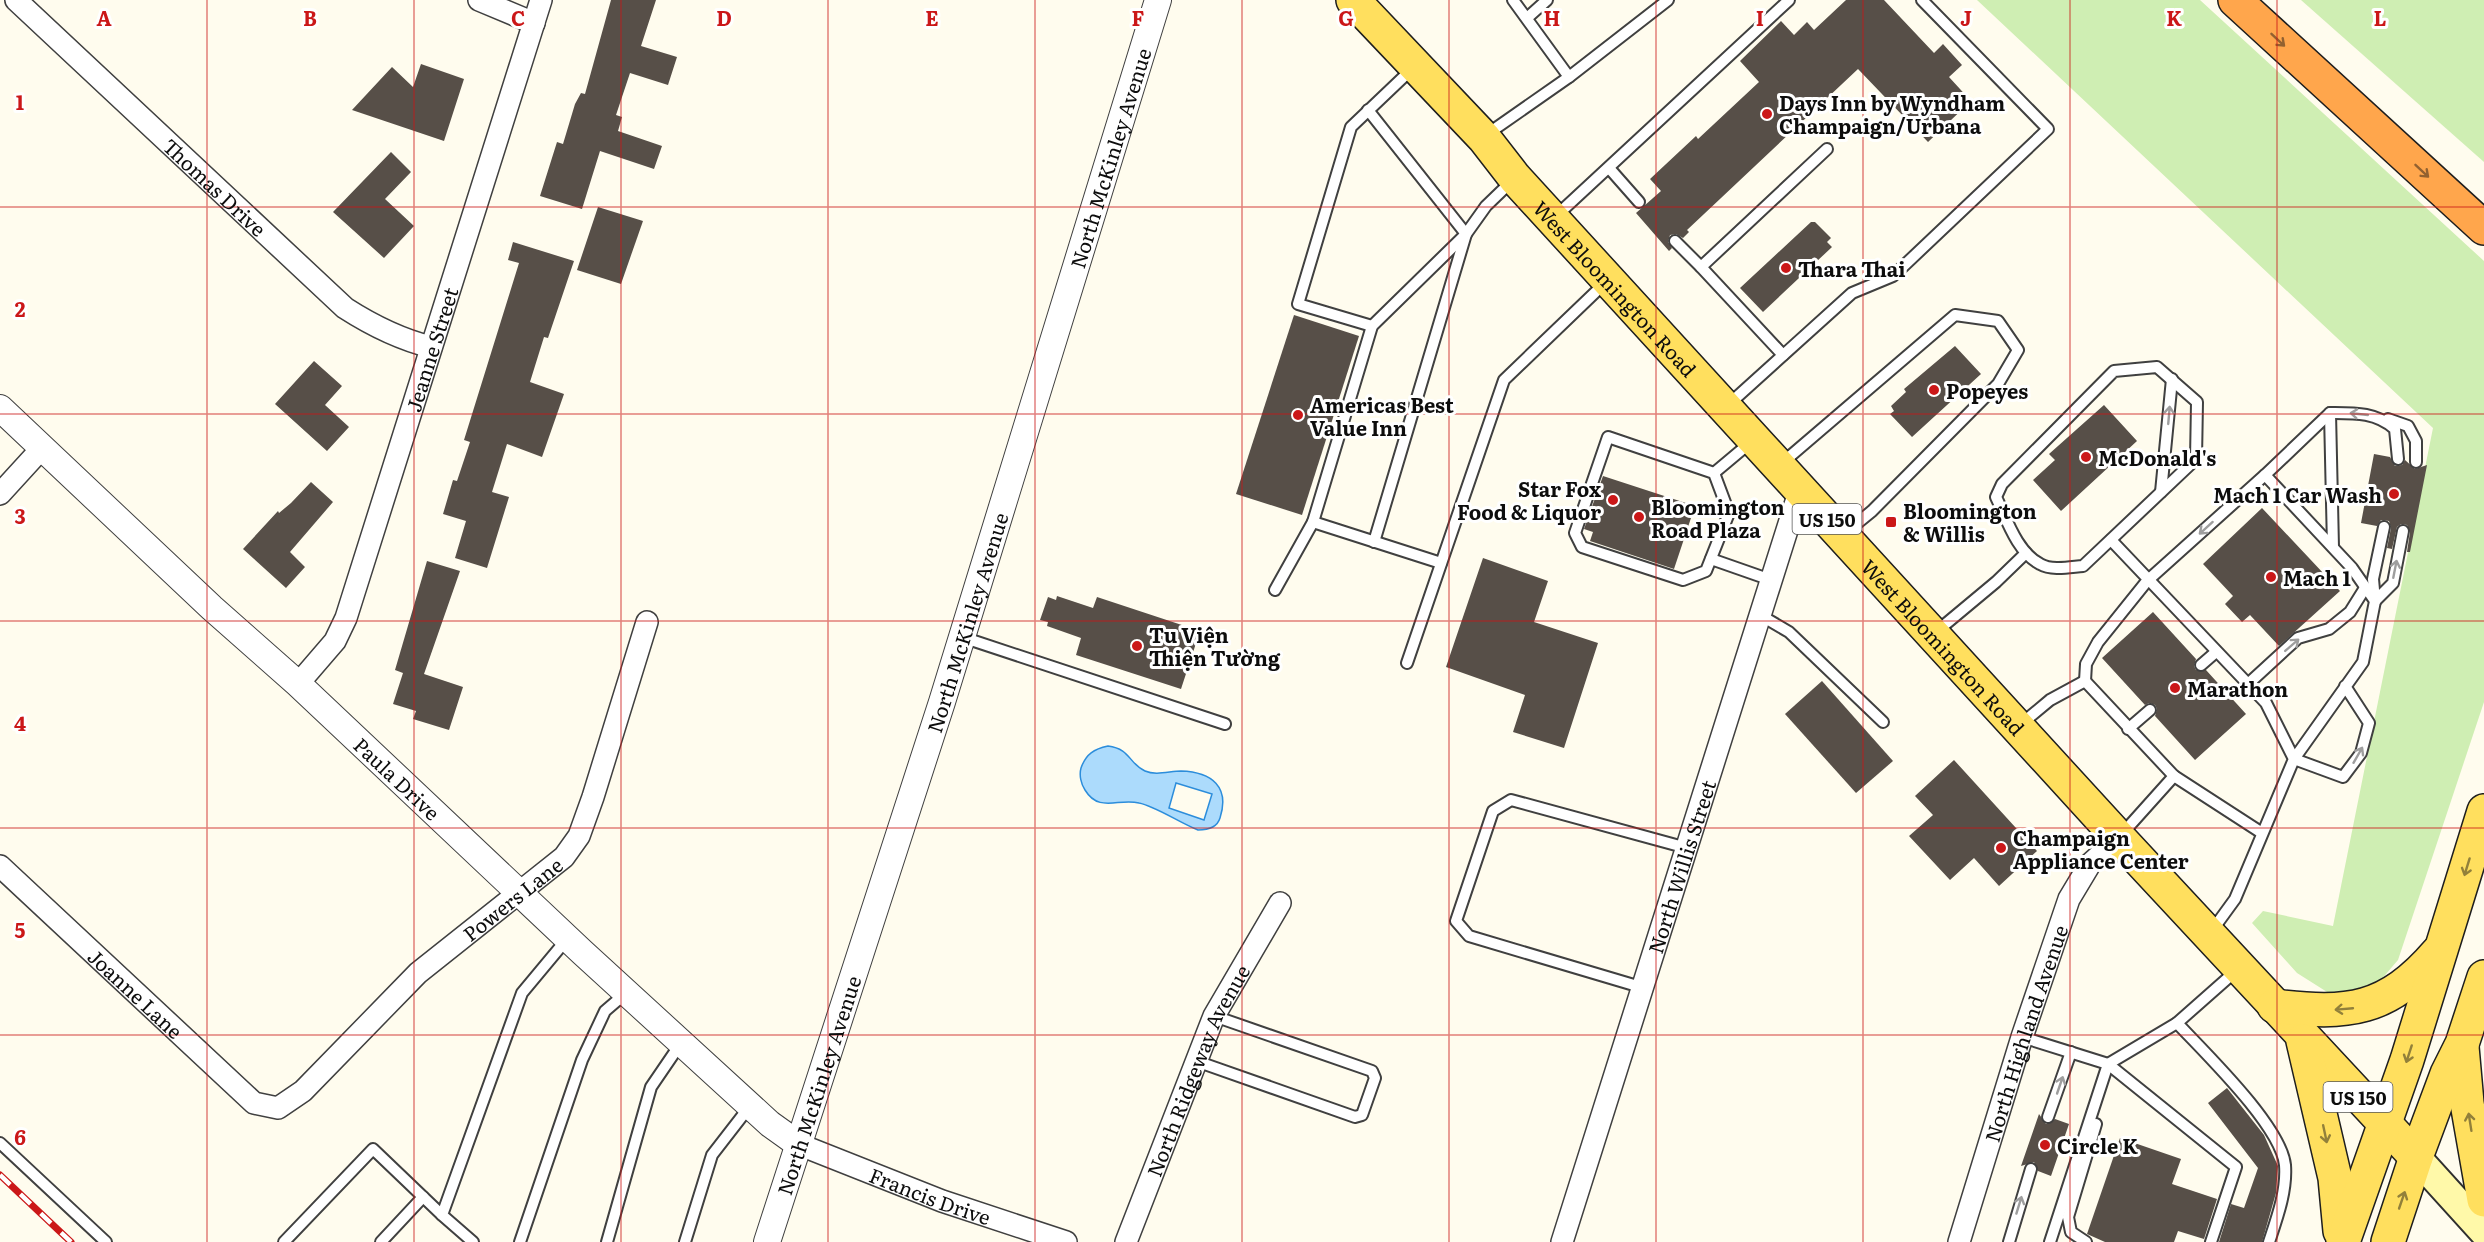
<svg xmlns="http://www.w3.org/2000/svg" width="2484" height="1242" viewBox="0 0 2484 1242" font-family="Literata,serif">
<rect width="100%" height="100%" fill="#fffcee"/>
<g fill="#cfeeb3">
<path d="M1977,0H2200L2484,261V702L2398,960L2374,988L2335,997L2297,973L2252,923L2263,911L2333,926L2433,428Z"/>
<path d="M2301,0H2484V162Z"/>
</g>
<path fill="#acdbfc" stroke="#2c8ddb" stroke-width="1.5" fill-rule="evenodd" d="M1108,746C1131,749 1128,763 1145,771C1156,776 1170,771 1181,771C1212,772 1230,787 1220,818C1217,828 1207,830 1198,830C1180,823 1155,806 1139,803C1118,798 1099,813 1085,790C1081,784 1079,775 1081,768C1086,754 1094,749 1108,746ZM1176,783L1212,794L1204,820L1169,808Z"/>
<g fill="#574f48">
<path d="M611,0H656L641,46L677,57L668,85L630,73L616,115L622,117L618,131L662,146L654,169L600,151L582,209L540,196L557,142L563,144L575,104L581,93L585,94Z"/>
<path d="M1846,0H1884L1934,53L1943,44L1962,65L1949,77L1971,101L1928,142L1858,69L1687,230L1689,232L1683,238L1676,234L1670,235L1668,242L1672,248L1669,251L1636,213L1661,191L1650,179L1696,136L1698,139L1759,82L1740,61L1781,21L1794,35L1807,22L1814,30Z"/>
<path d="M421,64L464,79L444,141L352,110L392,67L413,87Z"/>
<path d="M391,152L411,172L385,199L414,226L384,258L333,212Z"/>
<path d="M598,207L643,221L621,284L577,270Z"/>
<path d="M1811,222H1815L1831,238L1827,242L1832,247L1763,312L1740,288Z"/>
<path d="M513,242L574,261L548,338L544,337L530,382L564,394L542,457L507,444L492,492L509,497L487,568L455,558L466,521L443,514L453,480L457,481L470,442L464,440L519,263L508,260Z"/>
<path d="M1294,315L1359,336L1302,515L1236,494Z"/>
<path d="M1955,346L1981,374L1912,437L1890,414L1894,411L1891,406L1906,392L1904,389Z"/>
<path d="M314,361L342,386L325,405L349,427L327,451L275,404Z"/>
<path d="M2104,405L2137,441L2061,511L2033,480L2055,460L2049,454Z"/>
<path d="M2374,454L2390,457L2395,466L2402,465L2405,460L2415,469L2427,465L2410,552H2407L2410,532L2407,525L2401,524L2397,527L2392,549L2387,548L2391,528L2389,521L2381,520L2377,526L2361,523Z"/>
<path d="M1603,476L1695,506L1674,569L1590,541L1593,532L1584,529Z"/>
<path d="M311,482L333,502L290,552L305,567L286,588L243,549L278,511L279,513L291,503Z"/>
<path d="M2262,508L2340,591L2279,646L2250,615L2242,622L2225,604L2233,596L2203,564Z"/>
<path d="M1483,558L1548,581L1534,622L1598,643L1564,748L1513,732L1525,695L1446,667Z"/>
<path d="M427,561L460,571L424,674L463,687L449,730L413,719L416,711L393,704L403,673L395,670Z"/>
<path d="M1057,596L1093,608L1097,597L1200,631L1181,689L1076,655L1081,638L1047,626L1048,622L1040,620L1048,597L1056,600Z"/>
<path d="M2153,612L2196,659L2194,666L2196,670H2206L2246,714L2195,760L2155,716L2157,709L2155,705L2149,703L2145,705L2102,658Z"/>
<path d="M1822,681L1893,761L1856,793L1785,714Z"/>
<path d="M1954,760L2037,851L1999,886L1974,858L1950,880L1909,836L1933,815L1915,796Z"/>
<path d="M2227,1088L2264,1135L2278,1166L2276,1193L2262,1242H2219L2231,1204L2244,1208L2258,1168L2208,1103Z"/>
<path d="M2039,1114L2046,1124L2055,1119L2069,1124L2051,1176L2038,1171L2034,1162L2021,1166Z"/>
<path d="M2120,1138L2181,1159L2172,1184L2217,1199L2204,1239L2178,1231L2174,1242H2105L2087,1234Z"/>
</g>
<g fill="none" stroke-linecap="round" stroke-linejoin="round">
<defs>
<g id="service">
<path d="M1527,18L1547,0"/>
<path d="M1569,77L1668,0"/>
<path d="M1368,110L1466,234L1374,542"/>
<path d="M1486,135L1569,77L1513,0"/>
<path d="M1609,168L1639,202"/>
<path d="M1556,216L1789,0"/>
<path d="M1675,241L1701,267"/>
<path d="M1372,326L1298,304L1351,127L1413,68"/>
<path d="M1783,355L1701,267L1827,149"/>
<path d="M2157,367L2197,402L2196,459L2083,566C2070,567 2052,571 2040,564C2017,552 2007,520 1996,497L2002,484L2114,371Z"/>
<path d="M1728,405L1852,293L1893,276L2048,129L1922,0"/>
<path d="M2330,413L2333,547"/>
<path d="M2388,419L2408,426L2416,441V462"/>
<path d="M1781,464L1955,315L1998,321L2018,350L1998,384L1872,511L1845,533"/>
<path d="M1714,473L1729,513L1706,571L1683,580L1582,547L1575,533L1608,437L1714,473L1751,442"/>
<path d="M2161,492L2172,379"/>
<path d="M2111,540L2266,703L2294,759L2235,899L2211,932"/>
<path d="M1711,559L1771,580"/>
<path d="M1441,563L1313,522L1372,326L1466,234L1486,206L1513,180"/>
<path d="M1275,590L1313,522"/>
<path d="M2375,601L2393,583L2403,531"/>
<path d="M2375,601L2373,579L2384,527"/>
<path d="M1760,615L1789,632L1883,722"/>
<path d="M1936,632L1996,582L2026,553"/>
<path d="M962,637L1225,724"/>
<path d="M1407,663L1504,380L1606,282"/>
<path d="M2201,665L2216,652"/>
<path d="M2085,681L2086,664L2098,642L2147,581L2265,475"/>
<path d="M2248,684L2298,638L2329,629L2350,612L2365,588"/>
<path d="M2345,686L2369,723L2361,753L2343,777L2294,759L2363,662L2375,601L2352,568L2265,475L2330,413C2354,413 2376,412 2395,429L2398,459"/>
<path d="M2020,725L2050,700L2085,681L2174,776L2122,834"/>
<path d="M2128,729L2150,710"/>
<path d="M2174,776L2262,833"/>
<path d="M2237,970L2177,1023C2205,1053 2281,1126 2285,1165C2287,1191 2277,1218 2269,1242"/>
<path d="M1644,988L1469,936L1456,921L1493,811L1511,800L1687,848"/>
<path d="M2177,1023L2108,1064L2236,1167L2211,1242"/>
<path d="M2022,1037L2108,1064L2050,1242"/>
<path d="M1196,1061L1355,1117L1362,1115L1375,1078L1372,1071L1214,1016"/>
<path d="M2048,1117L2071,1052"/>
<path d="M0,1143L106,1242"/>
<path d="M284,1242L373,1149L442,1215"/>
<path d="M381,1242L423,1197"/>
<path d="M473,1242L442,1215L522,993L567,939"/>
<path d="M520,1242L582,1060L605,1011L626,993"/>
<path d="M607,1242L651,1087L681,1043"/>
<path d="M685,1242L712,1155L750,1106"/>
<path d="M2009,1242L2031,1169"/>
<path d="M2086,1242L2071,1232L2068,1217L2096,1124"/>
</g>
<g id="minor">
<path id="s1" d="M16,0L345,308C373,326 399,339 431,347"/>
<path d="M479,0L534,23"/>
<path d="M0,494L42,448"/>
<path id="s2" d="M298,684L335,641L346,618L541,0"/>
<path id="s3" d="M0,866L254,1103L278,1108L303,1091L418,973L564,857L579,836L593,797L647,622"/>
<path id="s4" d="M798,1144L942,1201L1066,1242"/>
<path id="s5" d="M1126,1242L1214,1016L1280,903"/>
<path id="s6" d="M1562,1242L1800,489"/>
<path id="s7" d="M1959,1242L2022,1037L2069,899L2090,864L2119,838"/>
</g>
<g id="tertiary">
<path id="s8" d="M0,408L212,608L298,684L582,952L770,1124L798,1144"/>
<path id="s9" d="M767,1242L942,702L1158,0"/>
</g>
<path id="secondary" d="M2416,1157L2484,1232"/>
<g id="primary">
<path id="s10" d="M1353,0L1484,138L1515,178L2119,838L2416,1157"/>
<path d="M2274,1006C2349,1015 2387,1011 2438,952"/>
<path d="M2303,1041L2335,1178L2340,1231"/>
<path d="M2462,1047L2467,1103L2484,1200"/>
<path d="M2343,1242L2407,1060L2484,811"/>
<path d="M2388,1242L2416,1157L2447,1074L2462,1044L2484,977"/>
</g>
<path id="motorway" d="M2235,0L2484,228"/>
</defs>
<use href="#service" stroke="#404040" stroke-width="14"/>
<use href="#minor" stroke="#404040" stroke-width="24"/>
<use href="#tertiary" stroke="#404040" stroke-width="28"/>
<use href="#secondary" stroke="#2f2f2f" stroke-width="32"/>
<use href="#primary" stroke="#1e1e1e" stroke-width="36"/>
<use href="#motorway" stroke="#1e1e1e" stroke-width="36"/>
<use href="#service" stroke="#fff" stroke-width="10"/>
<use href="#minor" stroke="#fff" stroke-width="21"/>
<use href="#tertiary" stroke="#fff" stroke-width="26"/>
<use href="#secondary" stroke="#fff9a9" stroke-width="28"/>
<use href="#primary" stroke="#ffdf5e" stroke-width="33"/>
<use href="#motorway" stroke="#ffa64c" stroke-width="33"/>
<defs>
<path id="rail" d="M0,1175L71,1242"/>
</defs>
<use href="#rail" stroke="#cb1718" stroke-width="7"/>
<use href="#rail" stroke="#fff" stroke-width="4.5" stroke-dasharray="14" stroke-linecap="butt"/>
</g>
<defs><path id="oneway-shaft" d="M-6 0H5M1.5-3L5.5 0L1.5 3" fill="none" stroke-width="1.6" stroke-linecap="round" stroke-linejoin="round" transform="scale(1.5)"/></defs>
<g stroke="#926130">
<use href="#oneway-shaft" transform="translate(2278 40) rotate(43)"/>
<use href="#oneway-shaft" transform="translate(2422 171) rotate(43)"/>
</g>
<g stroke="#9e9e9e">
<use href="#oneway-shaft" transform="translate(2359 414) rotate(-174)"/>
<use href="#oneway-shaft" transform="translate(2169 415) rotate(-85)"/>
<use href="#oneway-shaft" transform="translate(2206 528) rotate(138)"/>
<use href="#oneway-shaft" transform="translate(2395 569) rotate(-79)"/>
<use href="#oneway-shaft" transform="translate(2292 645) rotate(-41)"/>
<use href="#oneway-shaft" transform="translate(2358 755) rotate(-60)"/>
<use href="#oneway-shaft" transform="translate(2060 1085) rotate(-71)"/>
<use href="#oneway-shaft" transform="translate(2019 1205) rotate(-73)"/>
</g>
<g stroke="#92803a">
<use href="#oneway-shaft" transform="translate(2467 867) rotate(107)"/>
<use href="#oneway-shaft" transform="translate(2344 1009) rotate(175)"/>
<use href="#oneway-shaft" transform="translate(2409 1054) rotate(108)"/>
<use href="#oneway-shaft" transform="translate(2470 1122) rotate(-99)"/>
<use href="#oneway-shaft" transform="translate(2325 1134) rotate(78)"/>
<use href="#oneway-shaft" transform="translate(2402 1200) rotate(-71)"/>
</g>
<path fill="none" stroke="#cb1718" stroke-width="1.5" stroke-opacity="0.55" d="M207,0V1242M414,0V1242M621,0V1242M828,0V1242M1035,0V1242M1242,0V1242M1449,0V1242M1656,0V1242M1863,0V1242M2070,0V1242M2277,0V1242M0,207H2484M0,414H2484M0,621H2484M0,828H2484M0,1035H2484"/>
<g fill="#cb1718" stroke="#fff" stroke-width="2">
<circle cx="1767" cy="114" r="6"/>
<circle cx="1786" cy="268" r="6"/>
<circle cx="1934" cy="390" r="6"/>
<circle cx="1298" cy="415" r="6"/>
<circle cx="2086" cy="457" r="6"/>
<circle cx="2394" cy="494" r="6"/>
<circle cx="1613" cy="500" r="6"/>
<circle cx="1639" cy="517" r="6"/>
<rect x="1885" y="516" width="12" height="12" rx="3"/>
<circle cx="2271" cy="577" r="6"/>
<circle cx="1137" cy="646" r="6"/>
<circle cx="2175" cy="688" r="6"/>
<circle cx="2001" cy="848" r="6"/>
<circle cx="2045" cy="1145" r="6"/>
</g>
<g text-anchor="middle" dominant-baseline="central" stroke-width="6" stroke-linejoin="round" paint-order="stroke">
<g fill="#fff" stroke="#565656" stroke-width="1.5">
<rect x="1792.5" y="504" width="69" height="30" rx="4.5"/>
<rect x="2323.5" y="1082" width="69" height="30" rx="4.5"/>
</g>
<g font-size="18" font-weight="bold" fill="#0d0d0d">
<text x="1827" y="519">US 150</text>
<text x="2358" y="1097">US 150</text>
</g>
<g font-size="20" font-weight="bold" fill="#0d0d0d" stroke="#fff" text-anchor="start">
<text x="1779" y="102">Days Inn by Wyndham<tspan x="1779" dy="23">Champaign/Urbana</tspan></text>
<text x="1798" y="268">Thara Thai</text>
<text x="1946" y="390">Popeyes</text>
<text x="1310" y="404">Americas Best<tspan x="1310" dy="23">Value Inn</tspan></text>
<text x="2098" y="457">McDonald's</text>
<text x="1601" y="488" text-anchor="end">Star Fox<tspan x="1601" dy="23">Food &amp; Liquor</tspan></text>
<text x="2382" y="494" text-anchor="end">Mach 1 Car Wash</text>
<text x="1651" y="506">Bloomington<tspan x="1651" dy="23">Road Plaza</tspan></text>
<text x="1903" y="510">Bloomington<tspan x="1903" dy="23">&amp; Willis</tspan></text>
<text x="2283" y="577">Mach 1</text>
<text x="1149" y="634">Tu Viện<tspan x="1149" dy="23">Thiện Tường</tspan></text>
<text x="2187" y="688">Marathon</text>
<text x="2013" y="837">Champaign<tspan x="2013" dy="23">Appliance Center</tspan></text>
<text x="2057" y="1145">Circle K</text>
</g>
<g font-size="20" fill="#0d0d0d" stroke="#fff">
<text stroke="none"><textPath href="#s9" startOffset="1137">North McKinley Avenue</textPath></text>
<text stroke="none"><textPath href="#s1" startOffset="273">Thomas Drive</textPath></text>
<text stroke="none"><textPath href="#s10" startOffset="390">West Bloomington Road</textPath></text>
<text stroke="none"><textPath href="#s2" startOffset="364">Jeanne Street</textPath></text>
<text stroke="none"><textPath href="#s9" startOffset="651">North McKinley Avenue</textPath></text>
<text stroke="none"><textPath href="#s10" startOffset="876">West Bloomington Road</textPath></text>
<text stroke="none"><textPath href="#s8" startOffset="543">Paula Drive</textPath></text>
<text stroke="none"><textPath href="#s6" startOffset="394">North Willis Street</textPath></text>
<text stroke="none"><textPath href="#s3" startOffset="687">Powers Lane</textPath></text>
<text stroke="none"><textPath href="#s3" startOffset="186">Joanne Lane</textPath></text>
<text stroke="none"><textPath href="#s7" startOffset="219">North Highland Avenue</textPath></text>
<text stroke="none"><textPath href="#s5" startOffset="186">North Ridgeway Avenue</textPath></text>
<text stroke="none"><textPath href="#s9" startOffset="165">North McKinley Avenue</textPath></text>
<text stroke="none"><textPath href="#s4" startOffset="142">Francis Drive</textPath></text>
</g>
</g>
<g font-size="20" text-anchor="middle" font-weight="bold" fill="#cb1718" stroke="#fff" stroke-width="6" stroke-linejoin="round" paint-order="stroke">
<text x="104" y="26">A</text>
<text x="310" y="26">B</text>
<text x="518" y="26">C</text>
<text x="724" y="26">D</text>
<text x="932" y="26">E</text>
<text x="1138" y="26">F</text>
<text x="1346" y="26">G</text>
<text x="1552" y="26">H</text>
<text x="1760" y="26">I</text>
<text x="1966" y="26">J</text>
<text x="2174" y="26">K</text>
<text x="2380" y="26">L</text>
<text x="20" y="110">1</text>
<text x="20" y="317">2</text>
<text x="20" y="524">3</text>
<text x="20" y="731">4</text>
<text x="20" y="938">5</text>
<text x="20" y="1145">6</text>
</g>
</svg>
